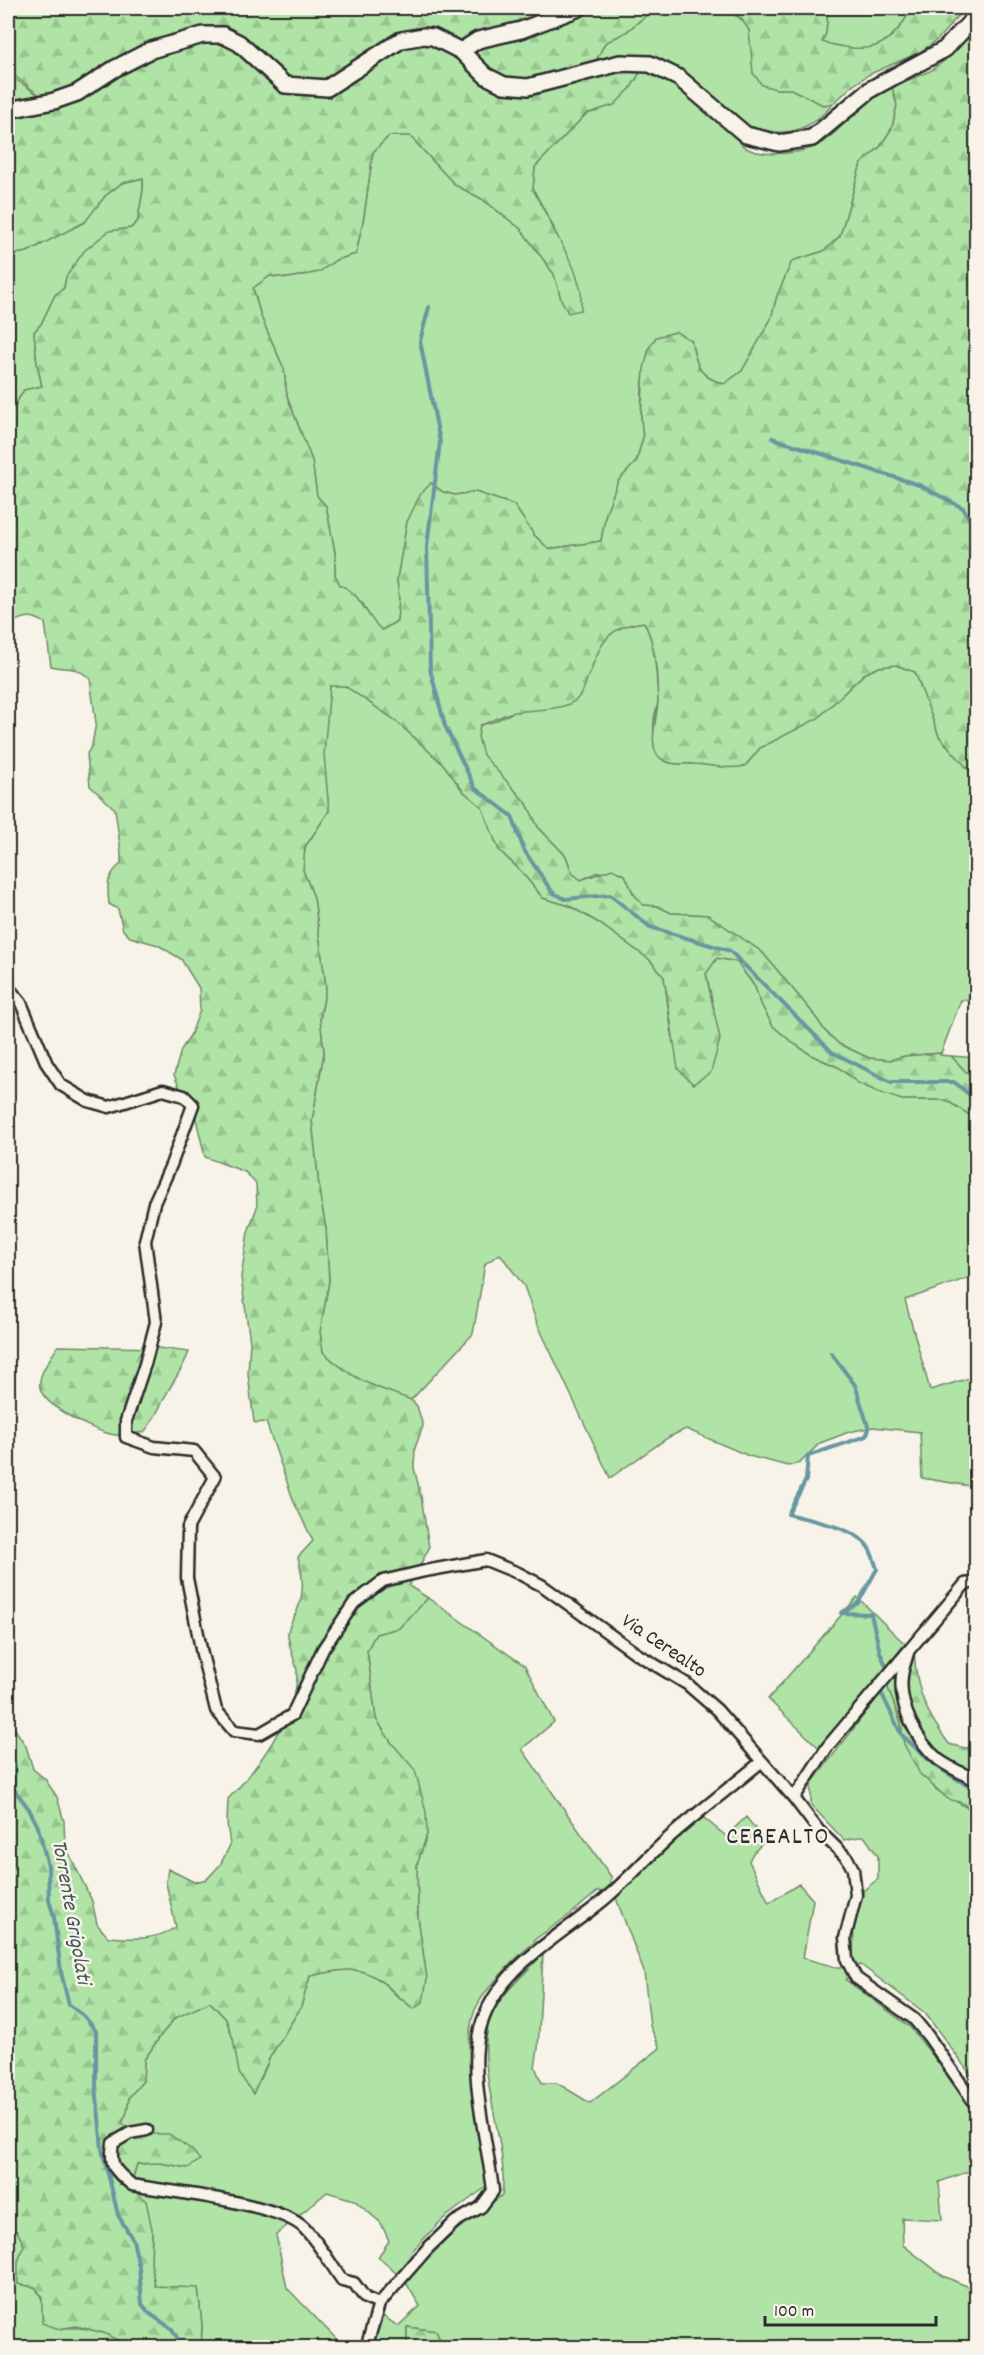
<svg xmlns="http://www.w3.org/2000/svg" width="984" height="2355" viewBox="0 0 984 2355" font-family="Dekko,sans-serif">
<defs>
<pattern id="forest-firs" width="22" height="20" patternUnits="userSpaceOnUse" patternTransform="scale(1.5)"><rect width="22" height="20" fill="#b0e4a6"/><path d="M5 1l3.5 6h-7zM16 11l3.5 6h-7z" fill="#98c48f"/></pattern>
</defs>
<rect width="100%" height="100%" fill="#f7f3e8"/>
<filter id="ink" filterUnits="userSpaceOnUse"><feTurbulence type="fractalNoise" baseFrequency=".0167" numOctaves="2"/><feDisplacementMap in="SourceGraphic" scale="12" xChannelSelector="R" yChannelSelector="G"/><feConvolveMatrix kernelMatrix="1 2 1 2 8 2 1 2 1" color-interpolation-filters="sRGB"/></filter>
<g filter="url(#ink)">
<g fill="#b0e4a6" stroke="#6e8868" stroke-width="1.5" fill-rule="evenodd">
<path d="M655,8C681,8 739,0 749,31C753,43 752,60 753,73L776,89H791L823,105L834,103C797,146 767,134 721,115C725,122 739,144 746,148C764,158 807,154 823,142C849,123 862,101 892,87L897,105L892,128L880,147L861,164L840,236L824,251L792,261L777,296L771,319L742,371L724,384C697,375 697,366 691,340L649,348L642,386L641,418L643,438L636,462L618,482L606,513L601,541L549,549L534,535L514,505L475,492L455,495L443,492L431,483L407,522L397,579L399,599L397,621L382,630L372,622L363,604L340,585L335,575V552L326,506L317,496L312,461L287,396L284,369L261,317L253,288L270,276L288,278L318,272L336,260L356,254L364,216L373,152L389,136H410L455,185L482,199L521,229L554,274L561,299L554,228L533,189L535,167L586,114L598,111L630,89L641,71L588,77L605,43L626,32Z"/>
<path d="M828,8H912C901,29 882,52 855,50C844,49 833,45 822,42L826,33Z"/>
<path d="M8,71L12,77L55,106L8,115Z"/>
<path d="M143,178C145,192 139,206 138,221L131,228L109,232L101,238L66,277L64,288L55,295L41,324L34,332L37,364L42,386L24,390L14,407L8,410V255L27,252L85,221L105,196L122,183Z"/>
<path d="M644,622C656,645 656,674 658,699C658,707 654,714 654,721C653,732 653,755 663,760C673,766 684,763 694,764C716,765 722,769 745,766L760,748L818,718L864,674L879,667L896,665L915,672L939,736L968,769L976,775V1001L961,1000L941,1053L905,1056L890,1060L869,1058L839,1044L825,1031L812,1012L762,952L708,915L671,913L657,906L643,905L633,893L625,875L598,872L581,880L572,873L566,856L538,827L527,804L482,755L478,737L480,725L493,722L589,676C600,643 607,626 644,622Z"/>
<path d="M330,685L345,686L395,720L444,765L463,791L482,807L499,850L520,870L543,898L570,906L599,923L650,960L664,977L673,1043L714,1009L706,973L717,958L737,962L755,987L762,1006L773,1026L793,1043L813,1056L838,1067L858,1083L903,1100H946L976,1119V1275L905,1300L930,1390L973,1377L976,1378V1487L922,1478L920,1432L873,1427L849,1432L820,1443L800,1463L788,1466L749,1456L686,1429L669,1437L610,1478L537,1323L524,1286L500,1254L485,1264L473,1334L411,1400C373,1386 354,1381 323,1352L320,1332L329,1281L326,1229L320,1196L312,1121L324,1052L320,1019L326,987L314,898L303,870L305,847L329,811L323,754Z"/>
<path d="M951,1056L976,1058V1078L966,1072Z"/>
<path d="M857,1597L905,1644L820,1749L768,1699Z"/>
<path d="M428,1598L525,1666L554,1722L522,1749L612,1878L610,1880L619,1893L700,1815L726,1836L746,1817L765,1841L753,1853L749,1861L769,1903L799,1884L813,1900L803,1958L835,1967H853L854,1919L864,1890L878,1879V1856L864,1836L844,1840L811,1805V1784L887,1685L901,1723L904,1744L935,1789L976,1813V2082L925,2013L861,1965L853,1967L846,1980L910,2027L940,2065L976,2118V2162L970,2171L939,2182L942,2220L902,2218L903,2245L943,2276L976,2290V2347L443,2348L436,2331L407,2327V2347H372L383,2316L398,2326L420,2306L405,2281L378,2257L389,2241L381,2223L354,2200L327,2192L276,2235L287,2288L344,2347H201L202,2325L198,2289L155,2287L151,2263L152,2229L130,2187L137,2164L160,2163L188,2168L134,2134L122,2123L127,2112L129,2097L143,2081L144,2060L161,2035L175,2018L209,2001L226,2019L233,2039L261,2079L270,2057L301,2007L310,1976C356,1966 367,1964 401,2000L427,1979L418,1917L417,1865L427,1834L391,1742L376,1719L367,1650L376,1634L399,1628ZM598,1891L618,1894L616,1898L644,1972L650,2026L660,2048L590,2103L557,2083H542L535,2067L538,2049L543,1954C526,1973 501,1993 491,2017C472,2068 510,2141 502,2195L454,2232L406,2280L412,2251L443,2219L486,2187C483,2139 458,2053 475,2010C482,1994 494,1982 505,1970C514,1960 523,1950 535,1942L534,1940L572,1913Z"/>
<path d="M8,2227L17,2231L24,2245L18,2262V2284L35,2287L59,2329C83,2325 109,2332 130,2347L8,2348Z"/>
</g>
<g fill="url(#forest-firs)" stroke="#6e8868" stroke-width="1.5">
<path d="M8,8H655L626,32L605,43L588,76L641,71L630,89L614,105L586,114L535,167L533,189L574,268L581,291V310L568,313L561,299L554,274L521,229L482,199L455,185L410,136H389L373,152L364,216L356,254L336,260L319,272L288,278L270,276L253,288L261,317L284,369L287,396L312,461L317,496L326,506L335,552V575L340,585C362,593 365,617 382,630L397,621L399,599L397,579L407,522L420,495L431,483L443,492L455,495L475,492L514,505L534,535L549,549L601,541L606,513L618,481L636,462L643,438L641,418L644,369L649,348L656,337L676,332L691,340C697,366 697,376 724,384L742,371L771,319L777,296L792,261L824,251L840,236L861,164L880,147L892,128L897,105L892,87L930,71L944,61L976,26V775L968,769L939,736L915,672L896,665L879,667L864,674L818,718L760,748L745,766C726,770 713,765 694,764C684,763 673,766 663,760C644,749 659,715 658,699C657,674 656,644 644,622C604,627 601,645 587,679C585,686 582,694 577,699C564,712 527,709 510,713C500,716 491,722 480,725L478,737L483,755L527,804L538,827L566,856L572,873L581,880L612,869L625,875L633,893L643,905L657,906L671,913L708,915L762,952L812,1012L825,1031L839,1044L869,1058L890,1060L905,1056L941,1053L940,1055L951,1056L966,1072L976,1078V1119L946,1100H902L878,1092L858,1083L838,1067L813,1056L793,1043L773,1026L762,1006L755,987L737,962L717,958L706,974L720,1039L711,1072L693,1084L678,1069L664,977L650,960L599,923L570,906L543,898L520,870L499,850L482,807L463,791L444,765L395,720L345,686H330L324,754L329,811L305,847L303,870L314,898L326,987L320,1019L324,1052L312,1121L320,1196L326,1229L329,1281L320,1332L323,1352C354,1381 373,1386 411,1400L417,1406L423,1426L415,1448L414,1468L421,1496L429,1548L409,1586L428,1598L399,1628L376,1634L367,1650L376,1719L391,1742L415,1770L426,1812L427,1834L417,1865L418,1917L427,1979L423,2002L414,2009C403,2001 395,1993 385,1984C360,1963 340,1970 310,1976L301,2007L270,2057L253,2094L239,2073L233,2039L226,2019L210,2002L175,2018L161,2035L144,2060L143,2081L129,2097L127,2112L122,2123L135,2134H169L192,2150L200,2160L188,2168L160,2163L137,2164L130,2187L146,2201L152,2229L151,2263L155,2286L198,2288L202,2325L201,2347H130L104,2333L76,2326L59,2329L42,2323V2297L35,2287L18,2284V2262L24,2245L17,2231L8,2227V1718L26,1746L33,1769L45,1779L57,1797L64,1821L65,1845L92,1901L97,1924L108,1937C132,1939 155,1941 176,1927L166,1883L168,1869L194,1882L207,1879L220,1865L230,1845L227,1823L228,1799C255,1772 299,1712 297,1672C296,1660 287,1646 288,1632C289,1625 294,1617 297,1611C305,1592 303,1576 298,1557L313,1541L294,1502L266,1422L256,1423L254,1422L248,1374L250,1342L241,1277L248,1232L257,1207L256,1184L245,1172L205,1157L193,1106L186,1094L180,1089L174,1075L181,1050L191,1034L200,1010L199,988L181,959L158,945L130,937L123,930L118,909L109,904C107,886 106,876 121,864V853L115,809L90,786L87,754L92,745L96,723L90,679C74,664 70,671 51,666L45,623C30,613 23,618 8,624V410L14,407L24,390L42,386L37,364L34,332L41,324L55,295L64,288L66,277L84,251L109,231L131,228L138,221C139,206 145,192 143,178L122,183L105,196L85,222L75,227L27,252L8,255V115L54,106L8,71Z"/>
<path d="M720,8H828L826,33L822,42C868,54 889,52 912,8H965L938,39L920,52L868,75L850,88L834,103L823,105L791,89H776L762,85L753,73L749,30L741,18Z"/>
<path d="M58,1346L158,1348L189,1352C183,1368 174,1380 166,1395C159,1408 154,1421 144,1432C135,1433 125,1436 116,1435C99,1434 44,1407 40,1388C37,1374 52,1357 58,1346Z"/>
<path d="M914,1652C917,1693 925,1711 949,1744L965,1748L976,1747V1813L962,1803L948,1799L920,1774L904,1744L901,1723L887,1685Z"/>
<path d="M407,2327L436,2331L443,2347H407Z"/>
</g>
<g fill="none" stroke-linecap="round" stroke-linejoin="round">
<g stroke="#6897a1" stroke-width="4">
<path d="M429,307L420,341L440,442L427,546L430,669L445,726L475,788L512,816L524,850L552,892L565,899L610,895L650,927L730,951L832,1052L891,1082H954L976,1100"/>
<path d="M772,438L919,485L963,508L976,529"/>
<path d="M831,1353L855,1385L869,1429L866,1436L808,1456L806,1480L788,1514C809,1520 851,1527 865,1543C872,1550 874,1560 877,1569L858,1603L841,1613L871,1614L880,1652L886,1666"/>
<path d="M881,1692L901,1734L933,1764L976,1791"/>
<path d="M8,1745L15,1766L13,1788L29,1809L38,1827L48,1866L49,1900L54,1917L61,1972L69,2005L84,2016L96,2031V2086L102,2149L118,2215L133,2240L139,2267L142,2304L149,2313L172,2329L183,2348"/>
</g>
<defs>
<g id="street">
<path d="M8,987L21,1003L47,1064L61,1085L88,1101L109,1107L163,1090L184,1096L193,1105L171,1165L154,1203L145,1241L156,1322L145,1364L126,1421V1437L154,1447L194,1451L215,1477L188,1527L187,1578L202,1654L216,1710L234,1731L259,1734L292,1715L323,1649L354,1603L383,1581L425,1571L486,1560L518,1573L543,1586L637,1654L687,1684L717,1710L794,1798L819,1831L847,1858L853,1869L856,1895L845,1938L847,1960L856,1978L914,2019L928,2036L976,2105"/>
<path d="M908,1653C906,1660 903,1668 902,1676C898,1705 917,1742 939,1760C950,1768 965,1774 976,1781"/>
<path d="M794,1798L828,1746L965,1584L976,1582"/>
<path d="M147,2130L130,2133L113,2143C109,2166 115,2171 132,2185C170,2192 280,2203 304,2228C319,2243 330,2263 342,2280L354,2283L365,2298L379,2304"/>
<path d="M366,2348L379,2304L427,2249L455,2222L481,2207L493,2191C488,2143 468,2075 480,2029C496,1969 556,1939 600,1903C626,1882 648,1856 673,1834C702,1809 732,1786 761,1762"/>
</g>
<g id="secondary">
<path d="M461,51L478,40L521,30L579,8"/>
<path d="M8,110L54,101L77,93L114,69L151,50L203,35H223L239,43L285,85L327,88L401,40L424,36L433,37L461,51L486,76L504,85L528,87L620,63L650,64L679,78L746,135L779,143L812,138L871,89L945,49L976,16"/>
</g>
</defs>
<use href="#street" stroke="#2b2b2b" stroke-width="15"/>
<use href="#secondary" stroke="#2b2b2b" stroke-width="20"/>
<use href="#street" stroke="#f7f3e8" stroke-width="10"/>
<use href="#secondary" stroke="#f7f3e8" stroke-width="15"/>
</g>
</g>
<g text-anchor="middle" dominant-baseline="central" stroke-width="5" stroke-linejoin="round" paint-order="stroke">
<g font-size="21" fill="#2b2b2b" stroke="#f7f3e8">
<text transform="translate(663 1647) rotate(34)">Via Cerealto</text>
</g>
<g font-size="22" font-style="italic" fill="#44585c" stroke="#f7f3e8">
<text transform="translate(70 1912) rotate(80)">Torrente Grigolati</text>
</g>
<g font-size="24" letter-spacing="1.5" fill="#2b2b2b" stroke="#f7f3e8">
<text x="778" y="1838">CEREALTO</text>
</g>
</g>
<rect width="984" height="2355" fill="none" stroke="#f7f3e8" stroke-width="30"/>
<rect x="15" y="15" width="954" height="2325" fill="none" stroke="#2b2b2b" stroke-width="2" filter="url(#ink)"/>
<path d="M765 2316v9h171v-9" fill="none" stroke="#2b2b2b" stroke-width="3"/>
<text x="774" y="2316" font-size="18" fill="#2b2b2b" stroke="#f7f3e8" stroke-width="4.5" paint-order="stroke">100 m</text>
</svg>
